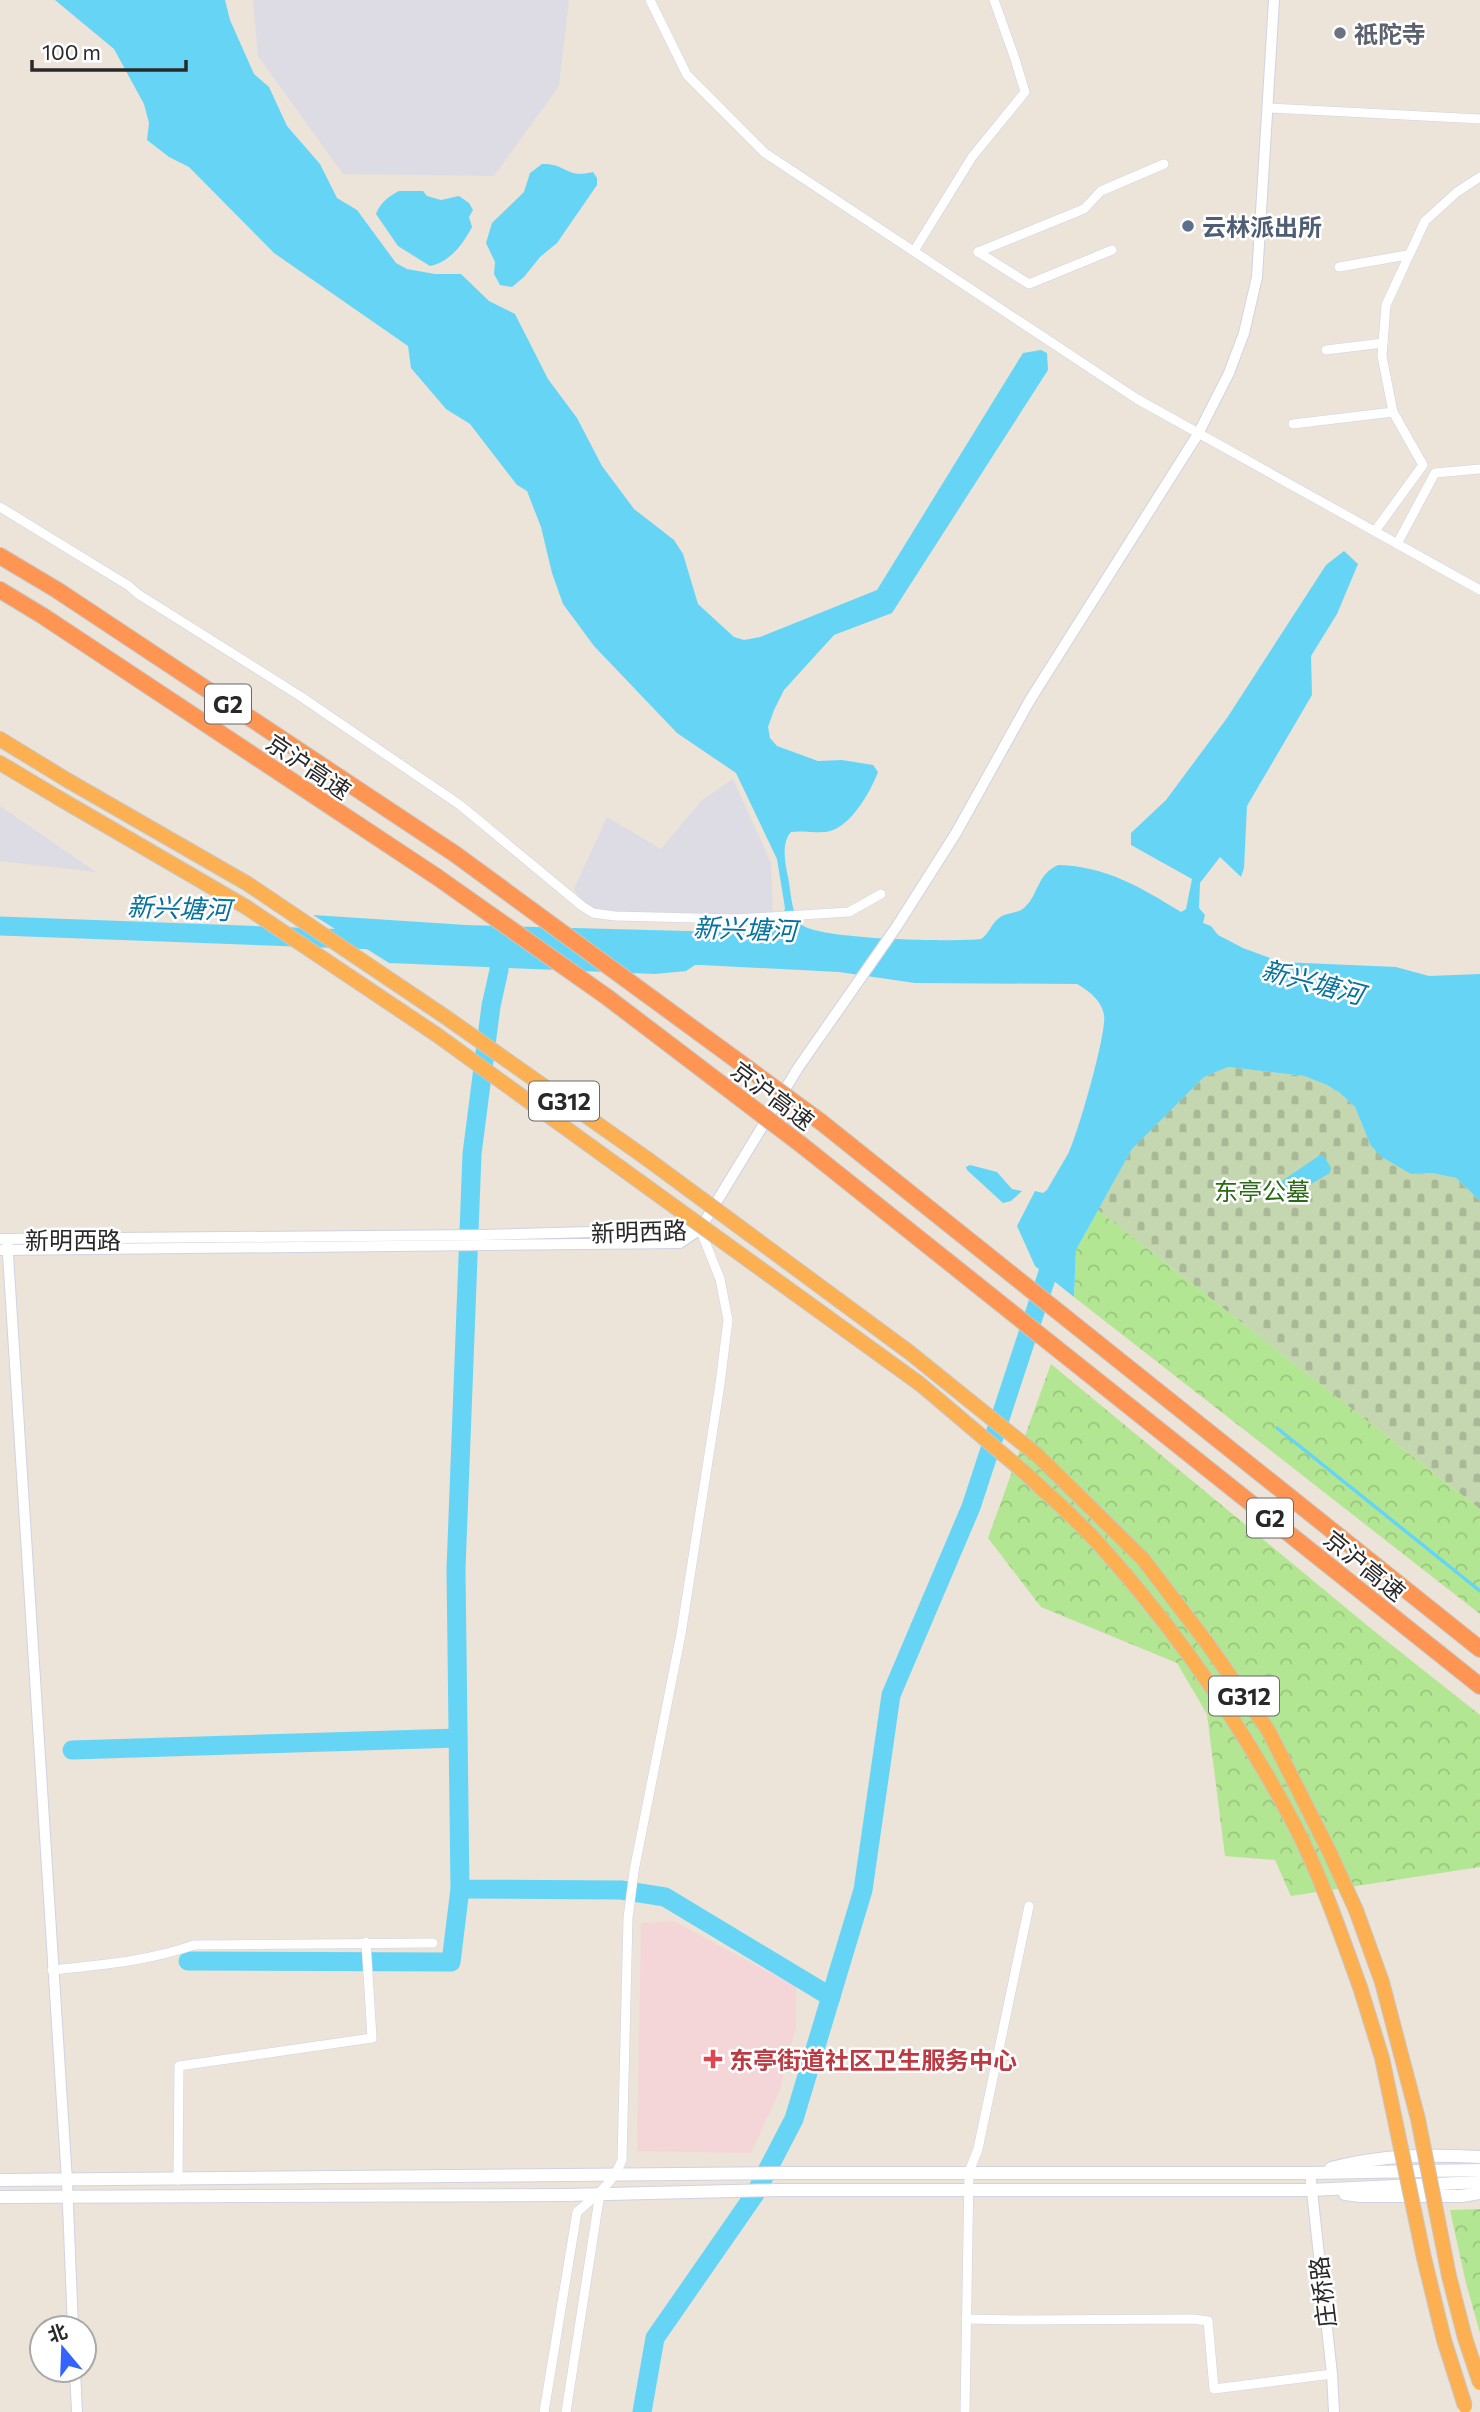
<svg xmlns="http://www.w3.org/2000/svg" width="1480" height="2412" viewBox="0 0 1480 2412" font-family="Commissioner,'Noto Sans SC',sans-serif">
<defs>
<pattern id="forest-crowns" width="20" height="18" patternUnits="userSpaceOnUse" patternTransform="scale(1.75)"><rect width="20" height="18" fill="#b3e692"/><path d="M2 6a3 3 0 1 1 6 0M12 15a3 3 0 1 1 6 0" fill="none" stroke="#9ac57e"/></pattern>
<pattern id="cemetery-stones" width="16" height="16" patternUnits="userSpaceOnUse" patternTransform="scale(1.75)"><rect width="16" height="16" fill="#c5d7b0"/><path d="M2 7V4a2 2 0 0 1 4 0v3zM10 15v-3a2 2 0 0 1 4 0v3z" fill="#a9b997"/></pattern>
</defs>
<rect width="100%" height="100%" fill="#ece3d9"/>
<g fill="#dddbe4">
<path d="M253,0H569L559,86L494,176L343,174L258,56Z"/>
<path d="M733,779L771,863L773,921L589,917L574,889L607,817L661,849L702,800Z"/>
<path d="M0,806L96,872L0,861Z"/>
</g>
<path fill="#f4d6d9" d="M674,1921L796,1987V2027L779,2092L751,2153L637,2151L641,1923Z"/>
<g fill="url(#forest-crowns)">
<path d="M1098,1210L1480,1509V1614L1074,1297L1076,1250Z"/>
<path d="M1051,1364L1369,1627L1480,1715V1867L1291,1896L1275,1860L1225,1856L1207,1714L1177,1663L1041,1607L988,1538Z"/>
<path d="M1480,2209V2333L1466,2283L1450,2210Z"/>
</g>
<path fill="url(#cemetery-stones)" d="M1228,1067L1304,1076L1327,1085L1340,1093L1355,1107L1370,1144L1411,1174L1432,1173L1456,1178L1480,1201V1509L1098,1210L1132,1149L1141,1139L1204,1077Z"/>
<g fill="#66d5f5">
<path d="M55,0H225L230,20L254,74L269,87L287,126L320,164L337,198L357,210L396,263L407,269L435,274H461L489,301L515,314L548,379L577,418L602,466L634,509L674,540L683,554L698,604L734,637L744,640L760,637L877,590L1023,353L1041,350L1047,353L1048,370L892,613L834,635L784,690L774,710L768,727L770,738L777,746L818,761L842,760L873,765L878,772C871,791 851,826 830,831C821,834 803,830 791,832C781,843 785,863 788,877C791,891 791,913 801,924C816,940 955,942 981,939C989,934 991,924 999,918C1007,912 1017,914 1024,908C1039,895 1036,875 1058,865C1106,866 1142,888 1181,912L1186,909L1192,879L1131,845V833L1166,800L1227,718L1326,565L1344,551L1358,564L1337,614L1311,656L1312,695L1247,806L1244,868L1241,877L1220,857L1200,883L1199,908L1205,915L1203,923L1211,926L1218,935L1243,948L1281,962L1396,967L1429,976L1480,974V1201L1456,1178L1432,1173L1411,1174L1380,1156L1370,1144L1355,1107L1340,1093L1327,1085L1304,1076L1228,1067L1204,1077L1132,1149L1076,1250L1074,1297L1035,1266L1017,1226L1035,1191L1043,1193L1047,1190C1054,1177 1062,1165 1069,1152C1078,1133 1107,1033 1104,1015C1102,1001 1088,990 1077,984L915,983L839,972L701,965H695L686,971L655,974L389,963L313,915L466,925L762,933L776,929L781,925L785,908L777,859L736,773L677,733L594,646L563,604L552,573L541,527L527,491L517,485L470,424L446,409L411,368L408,346L274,253L189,167L169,157L147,140L149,123L144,104L114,49Z"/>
<path d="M542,164C566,163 566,179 593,172L597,178V185L557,243L540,257L524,277L512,287L500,285L494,274L495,262L486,243L492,223L524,192L530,173Z"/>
<path d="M399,191H423L427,196L441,200L459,196L469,203L473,210L469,217L472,227C463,244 450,262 430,266L398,246L376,214C380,203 389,196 399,191Z"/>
<path d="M1320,1155L1324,1156L1331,1168L1330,1173L1296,1193L1286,1201L1280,1200L1274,1191L1276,1185Z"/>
<path d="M970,1165L997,1172L1012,1189L1022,1191L1011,1201L1003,1203L967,1170L966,1167Z"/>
</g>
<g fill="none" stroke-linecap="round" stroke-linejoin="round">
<path stroke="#66d5f5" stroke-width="3.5" d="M1277,1428L1480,1591"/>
<g stroke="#66d5f5" stroke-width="19">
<path d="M0,926L377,940"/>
<path d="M500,945L499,970L491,1006L472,1154L456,1569L460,1889L621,1890L665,1897L831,1997"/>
<path d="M72,1750L458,1738"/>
<path d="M188,1961L451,1962L460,1889"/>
<path d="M642,2412L655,2338L755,2194L794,2119L863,1890L891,1695L971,1507L1055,1251"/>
</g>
<defs>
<g id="minor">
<path d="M650,0L687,75L765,153L1137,399L1480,590"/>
<path d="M1268,108L1480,119"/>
<path d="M914,251L972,157L1025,92L1015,59L994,0"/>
<path d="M978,252L1084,209L1101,191L1164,164"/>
<path d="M978,252L1029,284L1112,250"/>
<path d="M1339,267L1407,255"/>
<path d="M1326,350L1383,343"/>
<path d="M1293,424L1393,412L1382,356L1386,305L1425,221L1457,192L1480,177"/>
<path d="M0,507L129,586L138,594L300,696L460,805L582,906L593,913L615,916L736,919L849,912L881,894"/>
<path d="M1375,531L1423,465L1393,412"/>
<path d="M1397,544L1435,473L1480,469"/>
<path d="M52,1970C100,1965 149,1961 194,1945L433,1943"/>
<path d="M178,2180L179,2066L372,2038L366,1942"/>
<path d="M966,2319L1021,2320L1193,2319L1208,2321L1214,2389L1332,2374"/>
<path d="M544,2412L577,2212C596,2196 613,2183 622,2160L628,1918L634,1871L681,1634L720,1384L728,1320L720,1279L700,1229"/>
<path d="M566,2412L600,2193"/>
<path d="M965,2412L969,2172L978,2149L1029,1906"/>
</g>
<g id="tertiary">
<path d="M0,1239L481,1235L700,1229"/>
<path d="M7,1239L67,2181L73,2328"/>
<path d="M0,1250L680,1243L700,1229L798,1068L897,926L956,833L1030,700L1198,434L1229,373L1244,333L1257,277L1274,0"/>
<path d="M1310,2173L1332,2374L1334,2412"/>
<path d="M75,2370L77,2412"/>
</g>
<g id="secondary">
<path d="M1331,2168C1383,2155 1427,2154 1480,2157"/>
<path d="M0,2180L786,2173H1310L1480,2170"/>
<path d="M1345,2194L1360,2196H1462L1480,2193"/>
<path d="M0,2197L567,2195L778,2190H1310L1480,2182"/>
</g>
<g id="trunk">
<path d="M0,739L67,780"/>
<path d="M0,763L57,797"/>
<path d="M1037,1455L1143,1559L1207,1643L1268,1730L1329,1851L1356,1910L1382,1982"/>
<path d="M1024,1472C1048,1495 1075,1517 1097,1542C1174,1627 1240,1722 1294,1824C1321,1876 1340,1932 1360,1987"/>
</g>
<g id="motorway">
<path d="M0,556L57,590L455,854"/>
<path d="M0,590L43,616L437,877"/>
<path d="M821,1122L1480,1649"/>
<path d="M803,1146L1480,1686"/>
</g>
</defs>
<use href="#minor" stroke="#cfd3e3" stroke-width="10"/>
<use href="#tertiary" stroke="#cfd3e3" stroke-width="12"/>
<use href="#secondary" stroke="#cfd3e3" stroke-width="14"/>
<use href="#trunk" stroke="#c7c7c7" stroke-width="16"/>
<use href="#motorway" stroke="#c7c7c7" stroke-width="18"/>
<use href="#minor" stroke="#fff" stroke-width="9"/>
<use href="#tertiary" stroke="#fff" stroke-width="10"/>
<use href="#secondary" stroke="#fff" stroke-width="12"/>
<use href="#trunk" stroke="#fcb052" stroke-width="14"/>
<use href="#motorway" stroke="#ff9552" stroke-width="16"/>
<defs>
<g id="trunk-bridge">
<path d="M67,780L248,884L447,1018L646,1158L909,1352L1037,1455"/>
<path d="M57,797L246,907L437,1035L920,1384L1024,1472"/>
<path d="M1382,1982L1418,2119L1449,2276L1465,2338L1480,2383"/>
<path d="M1360,1987L1382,2058L1424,2258L1444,2340L1465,2406"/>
</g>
<g id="motorway-bridge">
<path d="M455,854L821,1122"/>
<path d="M437,877L607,997L803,1146"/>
</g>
</defs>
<use href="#trunk-bridge" stroke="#c7c7c7" stroke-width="16" stroke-linecap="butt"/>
<use href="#motorway-bridge" stroke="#c7c7c7" stroke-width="18" stroke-linecap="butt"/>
<use href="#trunk-bridge" stroke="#fcb052" stroke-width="14"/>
<use href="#motorway-bridge" stroke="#ff9552" stroke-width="16"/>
</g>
<circle fill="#6b7280" stroke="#fff" stroke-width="2.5" cx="1340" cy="33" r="7"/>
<circle fill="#5c6f8a" stroke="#fff" stroke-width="2.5" cx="1188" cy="226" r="7"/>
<path fill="#e0444e" stroke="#fff" stroke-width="2.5" d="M709.5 2048.5h7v7h7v7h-7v7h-7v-7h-7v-7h7z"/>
<g text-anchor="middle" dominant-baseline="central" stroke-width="5" stroke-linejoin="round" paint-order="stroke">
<g fill="#fff" stroke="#696969" stroke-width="2">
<rect x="205" y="684.5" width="46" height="39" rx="5"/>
<rect x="529" y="1081.5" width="70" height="39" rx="5"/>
<rect x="1247" y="1498.5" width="46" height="39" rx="5"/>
<rect x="1209" y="1676.5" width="70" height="39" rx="5"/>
</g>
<g font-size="23" font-weight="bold" fill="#292929">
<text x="228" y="704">G2</text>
<text x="564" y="1101">G312</text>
<text x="1270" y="1518">G2</text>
<text x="1244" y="1696">G312</text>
</g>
<g font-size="24" font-weight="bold" fill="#5b616d" stroke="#fff" text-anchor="start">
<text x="1354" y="33">祇陀寺</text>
</g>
<g font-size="24" font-weight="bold" fill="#4e5e75" stroke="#fff" text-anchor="start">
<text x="1202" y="226">云林派出所</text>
</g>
<g font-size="24" fill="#292929" stroke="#fff">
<text transform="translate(309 766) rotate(34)">京沪高速</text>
<text transform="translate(773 1095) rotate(37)">京沪高速</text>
<text transform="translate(639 1231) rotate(-2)">新明西路</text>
<text x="73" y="1239">新明西路</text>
<text transform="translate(1365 1565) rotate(39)">京沪高速</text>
<text transform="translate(1322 2292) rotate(-97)">庄桥路</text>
</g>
<g font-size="24" fill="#2b6916" stroke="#fff">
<text x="1262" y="1190">东亭公墓</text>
</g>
<g font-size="24" font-weight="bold" fill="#be3a42" stroke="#fff" text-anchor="start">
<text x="729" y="2059">东亭街道社区卫生服务中心</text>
</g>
<g font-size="26" font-style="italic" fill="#0672a0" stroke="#fff">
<text transform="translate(179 907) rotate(2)">新兴塘河</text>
<text transform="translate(745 928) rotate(2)">新兴塘河</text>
<text transform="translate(1313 981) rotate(15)">新兴塘河</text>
</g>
</g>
<g transform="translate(63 2349) rotate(341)"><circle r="33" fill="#ffffff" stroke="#a9a9a9" stroke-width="2"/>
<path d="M0-5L12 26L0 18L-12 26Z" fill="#3463ff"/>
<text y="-10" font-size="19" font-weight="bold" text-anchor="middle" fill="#292929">北</text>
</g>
<path d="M32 60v10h154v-10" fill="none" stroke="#292929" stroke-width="3.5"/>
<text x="42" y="60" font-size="21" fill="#292929" stroke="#ffffff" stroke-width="5" paint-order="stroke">100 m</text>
</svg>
